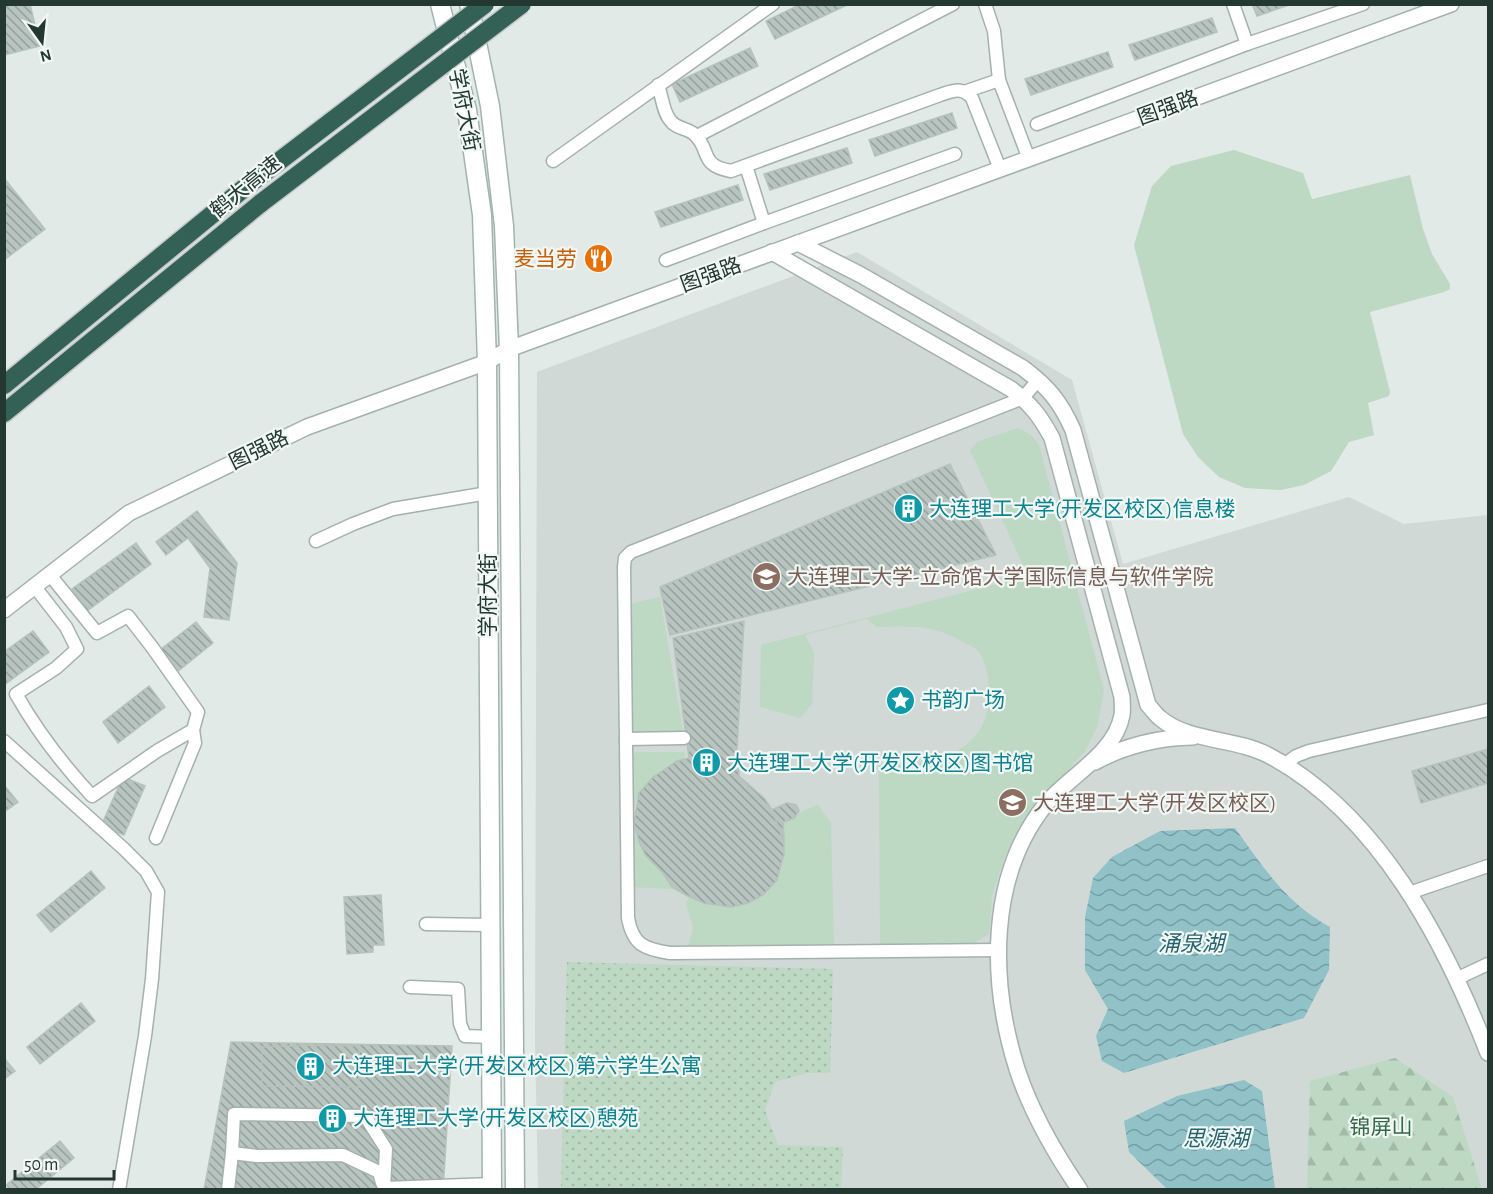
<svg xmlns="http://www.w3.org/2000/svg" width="1493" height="1194" viewBox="0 0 1493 1194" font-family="'Alegreya Sans','Noto Sans SC',sans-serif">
<defs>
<pattern id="forest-firs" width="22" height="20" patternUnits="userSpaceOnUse" patternTransform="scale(1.5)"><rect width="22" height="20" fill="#bdd8c3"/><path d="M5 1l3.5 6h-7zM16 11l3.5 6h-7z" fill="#a2baa8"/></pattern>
<pattern id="park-dots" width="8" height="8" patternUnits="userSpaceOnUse" patternTransform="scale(1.5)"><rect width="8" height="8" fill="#bdd8c3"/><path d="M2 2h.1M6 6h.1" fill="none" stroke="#a2baa8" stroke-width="1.8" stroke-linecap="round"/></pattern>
<pattern id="water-waves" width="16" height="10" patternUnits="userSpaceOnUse" patternTransform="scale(1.5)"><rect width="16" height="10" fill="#90c2c8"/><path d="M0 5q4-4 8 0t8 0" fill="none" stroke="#759fa3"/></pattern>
<pattern id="building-back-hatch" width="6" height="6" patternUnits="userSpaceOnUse" patternTransform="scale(1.5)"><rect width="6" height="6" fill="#b7c4bf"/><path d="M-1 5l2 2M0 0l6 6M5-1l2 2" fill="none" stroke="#95a09c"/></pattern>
</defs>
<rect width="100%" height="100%" fill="#e1eae6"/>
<path fill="#d0d9d5" d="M857,252L1072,380L1123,564L1349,497L1404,524L1488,515V1189H538L535,1043L537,372Z"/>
<g fill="#bdd8c3">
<path d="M1234,150L1303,173L1312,199L1410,175L1423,229L1432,254L1450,284V289L1444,292L1370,312L1390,392L1389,396L1368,403L1374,435L1349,442L1331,471L1304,485L1281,490L1245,488L1219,477L1198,457L1183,434L1134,245L1152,186L1171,166Z"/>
<path d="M1018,428L1031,435L1039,445L1104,690L1097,727L1085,751L1042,799L1020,829L1005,856L992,895L989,934L969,946L880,947L879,765C928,769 991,753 989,693C989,679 987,661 977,650C974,647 969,645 965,643C936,625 910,625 877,627L867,619L805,635L814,652L812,704L800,718L760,707L761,645L1016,579L1022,563L970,450L977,442Z"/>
<path d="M660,597L684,738L634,736L630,732L629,604Z"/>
<path d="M636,752H685V760C670,762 657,771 647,783C645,786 641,790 639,793C629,812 637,838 646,855C650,862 659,868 664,875C667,878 669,883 672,886C678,892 688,896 696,899C731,913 774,905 783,863C785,849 783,835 783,822C796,817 805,808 818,805L831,823L834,951L688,947L693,928L686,903L689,898L673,889L629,887L631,758Z"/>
</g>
<path fill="url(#forest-firs)" d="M1395,1058L1453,1097L1482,1189H1307L1310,1081Z"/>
<path fill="url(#park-dots)" d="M567,962L833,969L830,1073H807L775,1082L765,1110L778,1145L843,1147L841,1189H561Z"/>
<g fill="url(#water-waves)">
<path d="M1235,828C1264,868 1285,902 1330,927L1329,970L1304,1018L1124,1073L1102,1061L1096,1036L1108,1009L1085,970V917L1093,878L1112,857L1160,831Z"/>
<path d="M1244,1080L1262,1091L1275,1189H1167L1129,1152L1124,1121L1177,1096Z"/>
</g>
<g fill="url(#building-back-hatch)" stroke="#b5c3bc" stroke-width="1.5">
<path d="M4,4H30L40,46L4,55Z"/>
<path d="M801,4H849L775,39L766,21Z"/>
<path d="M1252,4H1292L1257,16Z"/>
<path d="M1212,18L1217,32L1135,60L1129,45Z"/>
<path d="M750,48L758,66L680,102L672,84Z"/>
<path d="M1108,52L1113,67L1031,95L1025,79Z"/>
<path d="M952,113L957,128L875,156L869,140Z"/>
<path d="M847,148L852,163L770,190L764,174Z"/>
<path d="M4,178L45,229L4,260Z"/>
<path d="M738,185L743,200L661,227L655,212Z"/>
<path d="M950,464L996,555L670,635L660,587Z"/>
<path d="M197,511L237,563L229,620L204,617L210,568L188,538L166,555L156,542Z"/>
<path d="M136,543L151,564L87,611L72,589Z"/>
<path d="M744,621L737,749L739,776L765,799L772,810L787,803L796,805L799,811L794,818L783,822L784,854L777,880L763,895L748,903L731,907L704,903L688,896L672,887L663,873L646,856L639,842L634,823L639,793L653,777L677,761L689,758L673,638Z"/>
<path d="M196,622L213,643L177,672L160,650Z"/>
<path d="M33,631L49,652L4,685V652Z"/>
<path d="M149,686L165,707L118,743L103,722Z"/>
<path d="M1488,749V783L1421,803L1412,771Z"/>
<path d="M123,777L145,786L124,835L101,826Z"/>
<path d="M4,785L18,802L4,812Z"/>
<path d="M787,803L796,805L799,811L794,818L783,822L784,842L772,810Z"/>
<path d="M91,871L105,888L51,932L37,915Z"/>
<path d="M381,895L384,945H373V952L347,954L344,897Z"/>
<path d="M81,1003L95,1021L40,1064L27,1047Z"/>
<path d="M231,1042L452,1046L443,1190H204Z"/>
<path d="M310,1045L359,1046V1087L262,1086V1047Z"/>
<path d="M4,1058L15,1071L4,1079Z"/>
<path d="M60,1141L74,1158L35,1190H10L6,1185Z"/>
</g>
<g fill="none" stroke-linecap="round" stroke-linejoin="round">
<defs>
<g id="minor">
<path d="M985,4L994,31L999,80L1029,159"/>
<path d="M1233,4L1247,44"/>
<path d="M658,85C662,96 663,112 670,120C676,129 687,128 694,134C712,150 698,165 731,171L940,95C952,91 962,86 972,98L1000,169"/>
<path d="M967,91L999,80"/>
<path d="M1037,124L1247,44L1363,4"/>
<path d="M697,136L953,4"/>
<path d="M553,161L773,4"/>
<path d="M746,166L764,223L955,154"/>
<path d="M666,260L764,223"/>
<path d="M316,541L353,524L393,509L488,493"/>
<path d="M35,587L66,627L77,649L56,668L16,694C37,731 63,765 92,796L157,751L193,730L198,712L152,647L128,616L97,633L50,575"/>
<path d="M626,739L684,738"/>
<path d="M4,741L124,849L146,871L158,892L152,979L145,1036L119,1190"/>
<path d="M1284,765L1296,756L1309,751L1488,710"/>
<path d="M156,838L195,743L193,730"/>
<path d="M1407,892L1415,891L1488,866"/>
<path d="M426,924L489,925"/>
<path d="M999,950L670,953C644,949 633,945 628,918L624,567L625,558L631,552L1023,398L1038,380"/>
<path d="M1456,979L1488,964"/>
<path d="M410,987L458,989L460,1024L465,1036L490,1037"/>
<path d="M232,1153L234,1114L365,1116L386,1149L384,1188L492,1184"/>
<path d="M228,1190L232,1153L257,1156L343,1155L379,1172L382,1183"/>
</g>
<g id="tertiary">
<path d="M798,243L861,275L1023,368C1048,387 1060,401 1073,430L1148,705C1152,709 1156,715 1160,718C1188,742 1236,738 1268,755C1378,813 1445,942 1488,1053"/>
<path d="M772,252L1011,389C1031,404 1040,416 1052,438L1122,697C1122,702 1123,709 1122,715C1115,754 1070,775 1046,804C987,877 990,983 1017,1069C1031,1112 1054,1152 1080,1190"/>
<path d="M4,610L129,513L307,427L487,362L509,349L1451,4"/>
<path d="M1095,762C1124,746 1160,737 1193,737"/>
</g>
<g id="secondary">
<path d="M440,4L467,110L482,215L487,362L492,1190"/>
<path d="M469,4L490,106L504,226L509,349L515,1190"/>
</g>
<g id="motorway">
<path d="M4,385L248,185"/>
<path d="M4,413L261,203"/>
</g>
</defs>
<use href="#minor" stroke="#a5b1ac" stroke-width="15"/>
<use href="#tertiary" stroke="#a5b1ac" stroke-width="18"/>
<use href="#secondary" stroke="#a2b4ad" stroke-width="21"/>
<use href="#motorway" stroke="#c2c7c6" stroke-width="21"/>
<use href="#minor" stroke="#fff" stroke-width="12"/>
<use href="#tertiary" stroke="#fff" stroke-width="15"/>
<use href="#secondary" stroke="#fff" stroke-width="18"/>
<use href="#motorway" stroke="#336156" stroke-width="18"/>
<defs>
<g id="motorway-bridge">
<path d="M248,185L485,4"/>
<path d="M261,203L522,4"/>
</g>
</defs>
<use href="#motorway-bridge" stroke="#c2c7c6" stroke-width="21" stroke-linecap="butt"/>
<use href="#motorway-bridge" stroke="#336156" stroke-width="18"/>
</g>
<defs>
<symbol id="restaurant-disc" viewBox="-11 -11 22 22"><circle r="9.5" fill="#e8710a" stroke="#f1f7f4"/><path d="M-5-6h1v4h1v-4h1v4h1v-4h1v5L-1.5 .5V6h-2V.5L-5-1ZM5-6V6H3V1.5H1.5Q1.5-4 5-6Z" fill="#fff"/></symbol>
<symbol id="building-disc" viewBox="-11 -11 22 22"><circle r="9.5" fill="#0f9aa8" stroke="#f1f7f4"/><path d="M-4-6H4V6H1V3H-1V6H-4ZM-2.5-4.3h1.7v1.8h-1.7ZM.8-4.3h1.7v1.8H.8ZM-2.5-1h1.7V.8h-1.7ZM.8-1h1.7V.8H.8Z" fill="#fff"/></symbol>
<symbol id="university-disc" viewBox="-11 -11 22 22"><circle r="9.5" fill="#8d6e63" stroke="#f1f7f4"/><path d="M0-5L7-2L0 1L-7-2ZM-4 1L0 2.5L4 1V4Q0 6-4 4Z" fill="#fff"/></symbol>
<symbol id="sight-disc" viewBox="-11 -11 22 22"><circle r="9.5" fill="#0f9aa8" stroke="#f1f7f4"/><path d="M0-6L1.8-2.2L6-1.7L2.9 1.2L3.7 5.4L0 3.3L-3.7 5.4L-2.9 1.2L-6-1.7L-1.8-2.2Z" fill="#fff"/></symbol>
</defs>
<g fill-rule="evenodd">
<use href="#restaurant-disc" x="582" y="242" width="33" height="33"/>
<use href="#building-disc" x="892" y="492" width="33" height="33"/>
<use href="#university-disc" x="750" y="560" width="33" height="33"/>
<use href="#sight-disc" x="884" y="684" width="33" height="33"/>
<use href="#building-disc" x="690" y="746" width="33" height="33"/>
<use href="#university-disc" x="996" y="786" width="33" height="33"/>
<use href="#building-disc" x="294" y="1050" width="33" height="33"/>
<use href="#building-disc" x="316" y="1102" width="33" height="33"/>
</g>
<g text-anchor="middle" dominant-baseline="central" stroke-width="4.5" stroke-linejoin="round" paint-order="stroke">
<g font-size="21" fill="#243832" stroke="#f1f7f4">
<text transform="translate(1168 108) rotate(-20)">图强路</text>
<text transform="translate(464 110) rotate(79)">学府大街</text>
<text transform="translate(246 187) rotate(-39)">鹤大高速</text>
<text transform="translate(711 275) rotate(-20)">图强路</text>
<text transform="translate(259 450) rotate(-26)">图强路</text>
<text transform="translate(488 595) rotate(-90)">学府大街</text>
</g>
<g font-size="21" fill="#c56008" stroke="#f1f7f4" text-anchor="end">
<text x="577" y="259">麦当劳</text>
</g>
<g font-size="21" fill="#0d838f" stroke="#f1f7f4" text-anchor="start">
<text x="929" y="509">大连理工大学(开发区校区)信息楼</text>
<text x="921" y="700">书韵广场</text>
<text x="727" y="763">大连理工大学(开发区校区)图书馆</text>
<text x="332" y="1066">大连理工大学(开发区校区)第六学生公寓</text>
<text x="353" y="1118">大连理工大学(开发区校区)憩苑</text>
</g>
<g font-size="21" fill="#785e54" stroke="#f1f7f4" text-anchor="start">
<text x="787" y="577">大连理工大学-立命馆大学国际信息与软件学院</text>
<text x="1033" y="803">大连理工大学(开发区校区)</text>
</g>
<g font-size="21" fill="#336a46" stroke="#f1f7f4">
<text x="1381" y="1127">锦屏山</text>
</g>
<g font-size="22" font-style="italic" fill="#26646d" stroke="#f1f7f4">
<text x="1191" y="944">涌泉湖</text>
<text x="1216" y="1139">思源湖</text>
</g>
</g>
<rect width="1493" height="1194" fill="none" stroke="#243832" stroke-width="12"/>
<g transform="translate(42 42) rotate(165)" stroke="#f1f7f4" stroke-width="4.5" paint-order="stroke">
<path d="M0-4.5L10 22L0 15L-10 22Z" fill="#243832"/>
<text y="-9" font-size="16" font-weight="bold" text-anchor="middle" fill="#243832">N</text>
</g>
<path d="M15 1170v9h99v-9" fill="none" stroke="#243832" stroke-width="3"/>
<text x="24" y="1170" font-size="18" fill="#243832" stroke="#f1f7f4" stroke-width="4.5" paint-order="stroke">50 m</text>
</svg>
